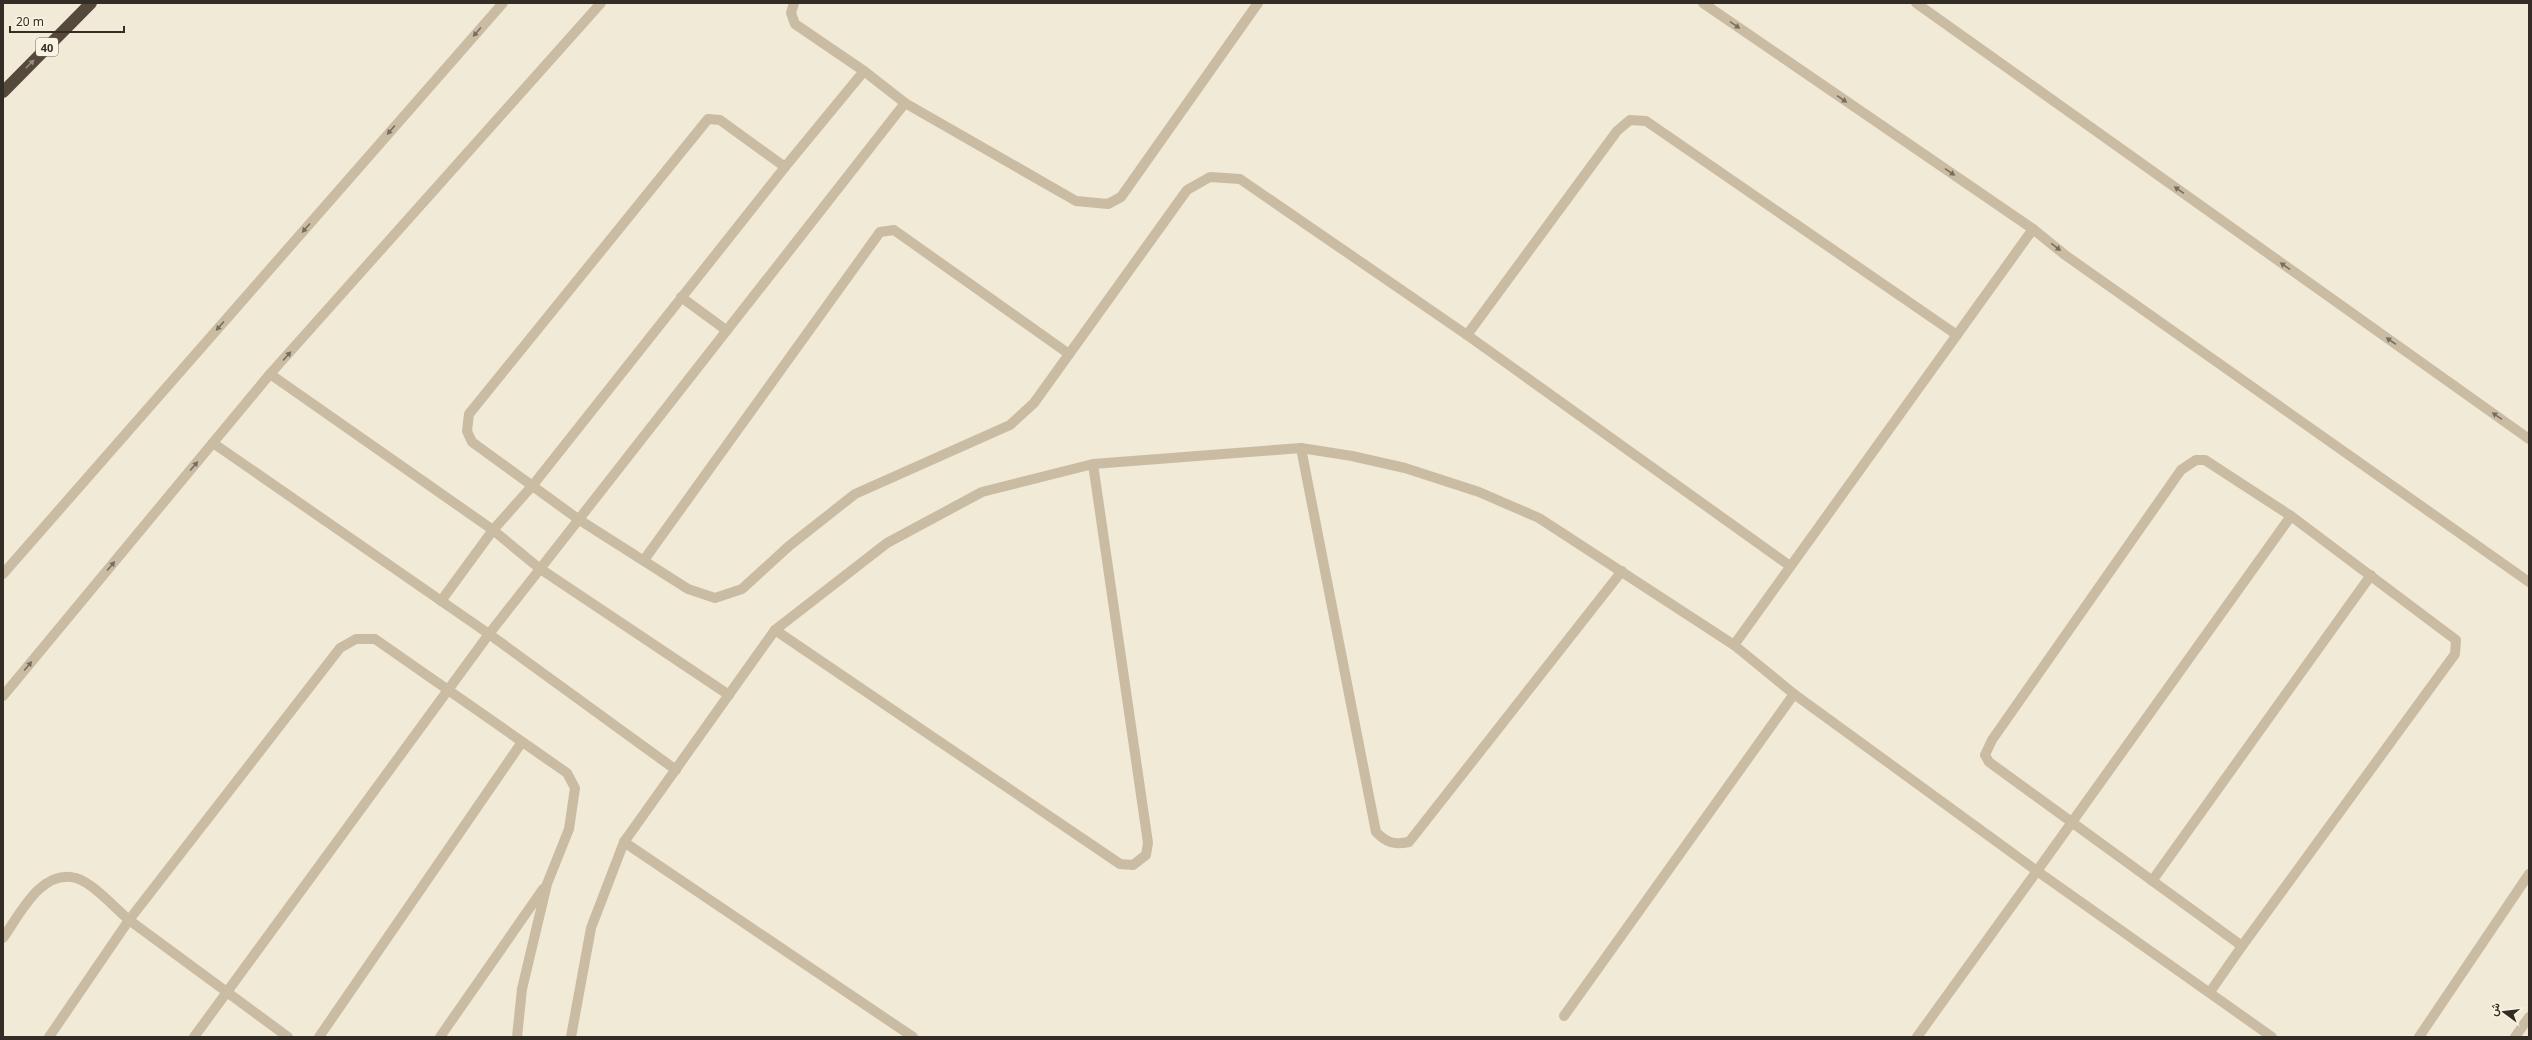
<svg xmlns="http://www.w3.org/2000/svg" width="2532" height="1040" viewBox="0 0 2532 1040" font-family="'Noto Sans',Vazirmatn,sans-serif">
<rect width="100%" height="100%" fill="#f1ead7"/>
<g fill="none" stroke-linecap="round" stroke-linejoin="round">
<g stroke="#c9bca3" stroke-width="10">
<path d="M1703,3L2033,229L2065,255L2529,582"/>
<path d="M1916,3L2529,439"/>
<path d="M864,71L905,103"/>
<path d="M785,167L720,120L708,119L469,414L467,431L472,442L578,519L688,589L715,598L742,589L789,546L855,494L1010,425L1034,403L1187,190L1210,177L1240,179L1467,335L1790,566"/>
<path d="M681,297L726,330"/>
<path d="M1467,335L1617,131L1630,120L1646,121L1957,335"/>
<path d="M270,374L493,530L533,485L785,167L864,71L795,24L791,13L794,3"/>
<path d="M213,443L489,634L676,770"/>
<path d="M1301,448L1376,832C1387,843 1394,845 1409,842L1622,571"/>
<path d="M2196,460H2205L2291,516L2456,640L2455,654L2242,946L1989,762L1985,755L1992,740L2181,470Z"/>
<path d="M1093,464L1148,843L1146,855L1133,865L1120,864L775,630L887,543L982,492L1093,464L1301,448L1352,456L1405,468L1479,492L1539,518L1734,645"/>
<path d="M644,560L880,232L894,230L1069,354"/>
<path d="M3,574L503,3"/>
<path d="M441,601L493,530L539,568L729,695"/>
<path d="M775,630L624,842L913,1037"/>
<path d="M3,696L270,374L601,3"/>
<path d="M2152,881L2371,575"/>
<path d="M3,938C19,916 41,868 76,878C93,883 115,908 129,920L340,648L356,639H375L567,773L575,788L569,829L547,884L522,989L517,1037"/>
<path d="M2210,992L2242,946"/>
<path d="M1564,1016L1794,694"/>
<path d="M49,1037L129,920L288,1037"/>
<path d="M194,1037L489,634L905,103L1076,201L1108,204L1121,197L1258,3"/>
<path d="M319,1037L522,742"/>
<path d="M440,1037L543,889"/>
<path d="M571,1037L591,928L624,842"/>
<path d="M1917,1037L2037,871L1794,694L1734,645L2033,229"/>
<path d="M2272,1037L2037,871L2291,516"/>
<path d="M2419,1037L2529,874"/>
<path d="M2515,1037L2529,1017"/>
</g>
<path stroke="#55493c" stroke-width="12" d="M3,92L91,3"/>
</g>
<defs><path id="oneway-solid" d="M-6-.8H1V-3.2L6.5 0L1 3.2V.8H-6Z"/></defs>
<g fill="#776d5e">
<use href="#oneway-solid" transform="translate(1735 25) rotate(34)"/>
<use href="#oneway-solid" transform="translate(477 32) rotate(131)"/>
<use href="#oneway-solid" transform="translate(1842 99) rotate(34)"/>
<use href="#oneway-solid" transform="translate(391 130) rotate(131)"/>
<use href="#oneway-solid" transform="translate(1950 172) rotate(34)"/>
<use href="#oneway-solid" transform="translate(2179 190) rotate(-145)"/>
<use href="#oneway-solid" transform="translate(306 228) rotate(131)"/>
<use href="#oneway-solid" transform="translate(2056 247) rotate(38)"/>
<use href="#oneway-solid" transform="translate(2285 266) rotate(-145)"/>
<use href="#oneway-solid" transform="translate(220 326) rotate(131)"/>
<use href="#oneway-solid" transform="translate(2391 341) rotate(-145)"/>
<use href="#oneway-solid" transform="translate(287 356) rotate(-48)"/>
<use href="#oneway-solid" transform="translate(2497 416) rotate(-145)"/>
<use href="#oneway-solid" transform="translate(194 466) rotate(-50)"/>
<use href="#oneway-solid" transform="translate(111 566) rotate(-50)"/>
<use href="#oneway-solid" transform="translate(28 666) rotate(-50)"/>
</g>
<use fill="#978d7f" href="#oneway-solid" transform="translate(30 64) rotate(-45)"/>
<g text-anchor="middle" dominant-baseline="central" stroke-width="3" stroke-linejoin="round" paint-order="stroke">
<rect fill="#f9f3e3" stroke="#6f685e" stroke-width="1" x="36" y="38" width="22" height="18" rx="3"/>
<g font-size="11" font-weight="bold" fill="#342d25">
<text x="47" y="47">40</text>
</g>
</g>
<rect width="2532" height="1040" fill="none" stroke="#342d25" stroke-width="8"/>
<g transform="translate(2504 1012) rotate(285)" stroke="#f9f3e3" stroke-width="3" paint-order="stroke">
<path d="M0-3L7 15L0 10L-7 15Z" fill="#342d25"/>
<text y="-6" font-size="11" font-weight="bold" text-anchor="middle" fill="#342d25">ش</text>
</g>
<path d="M10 26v6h114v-6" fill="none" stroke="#342d25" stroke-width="2"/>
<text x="16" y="26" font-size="12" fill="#342d25" stroke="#f9f3e3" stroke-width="3" paint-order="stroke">20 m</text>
</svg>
